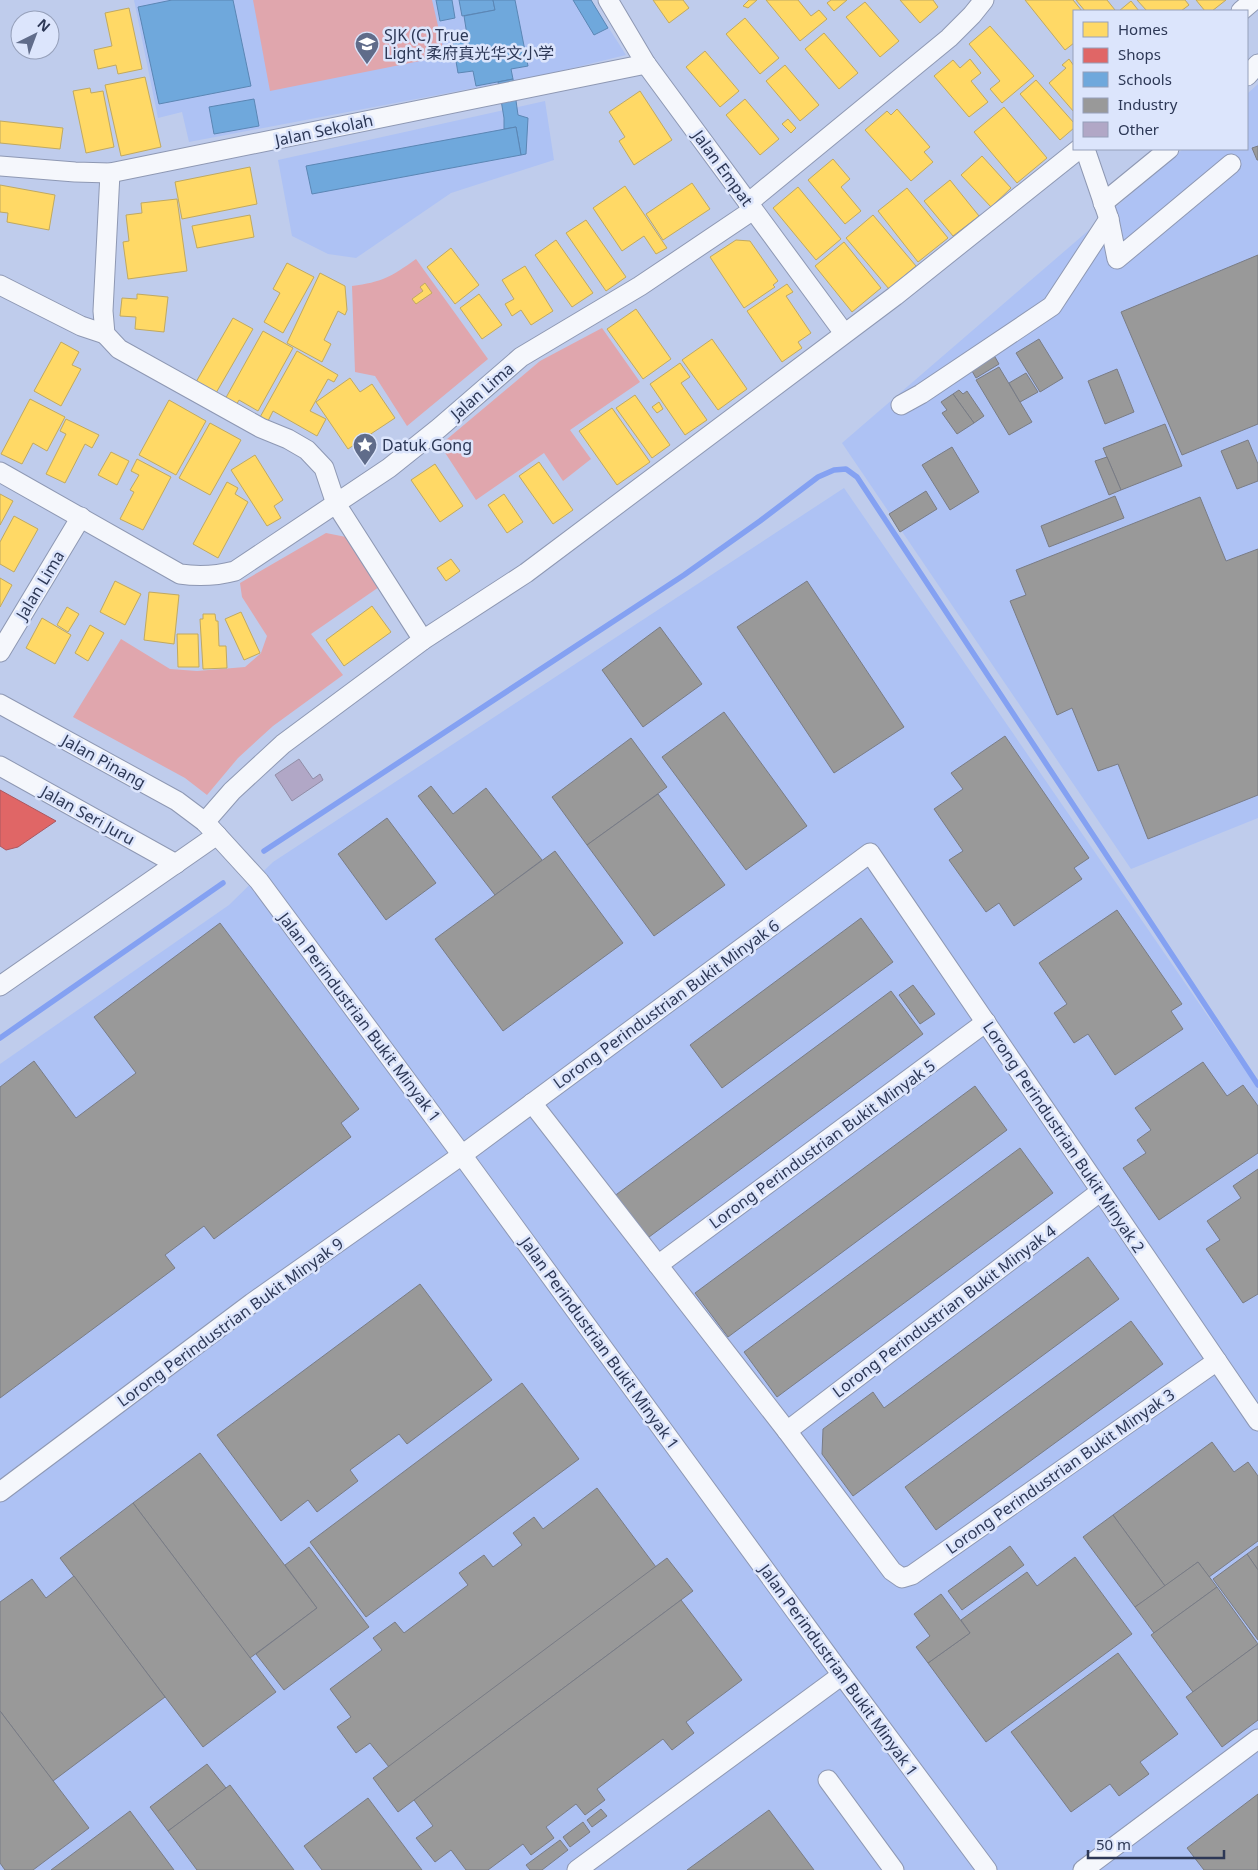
<svg xmlns="http://www.w3.org/2000/svg" width="1258" height="1870" viewBox="0 0 1258 1870" font-family="'Noto Sans','Noto Sans SC',sans-serif">
<rect width="100%" height="100%" fill="#bfccec"/>
<g fill="#aec2f4">
<path d="M134,0H591L626,55L548,74L189,142L182,112L158,118Z"/>
<path d="M1258,84V818L1131,869L842,443L1183,149H1247V94Z"/>
<path d="M545,101L554,160L451,193L356,258L328,254L292,236L278,160Z"/>
<path d="M844,488L1258,1089V1870H0V1064L229,905L273,862Z"/>
</g>
<g fill="#e0a6ad">
<path d="M253,0H432L445,56L270,91Z"/>
<path d="M416,259L488,359L407,426L375,376L355,372L352,286C382,282 391,277 416,259Z"/>
<path d="M602,328L640,382L570,430L591,459L563,481L544,453L476,500L440,445L540,361Z"/>
<path d="M326,533L346,537L379,587L311,634L343,675L273,726L238,758L207,795L185,778L73,717L121,639L170,669L197,671L245,667L261,653L267,636L242,597L240,583Z"/>
</g>
<g fill="#ffd966" stroke="#c0a961">
<path d="M653,0H683L689,8L669,23Z"/>
<path d="M749,0H757L748,8L743,6Z"/>
<path d="M766,0H798L811,16L819,10L827,19L800,41Z"/>
<path d="M831,0H847L834,11L827,3Z"/>
<path d="M900,0H933L938,7L920,23Z"/>
<path d="M1025,0H1073L1082,11H1074V43L1065,50Z"/>
<path d="M1076,0H1107L1115,10L1113,11H1085Z"/>
<path d="M1137,0H1185L1189,5L1181,11H1147Z"/>
<path d="M1196,0H1226L1212,11H1205Z"/>
<path d="M1131,1L1139,11H1119Z"/>
<path d="M865,2L899,41L880,57L846,17Z"/>
<path d="M129,8L142,69L118,74L116,65L98,69L94,50L112,46L105,13Z"/>
<path d="M745,18L779,58L760,74L726,34Z"/>
<path d="M990,26L1034,76L1002,103L990,89L1000,81L969,44Z"/>
<path d="M824,33L858,73L839,89L805,49Z"/>
<path d="M705,51L739,91L720,107L686,67Z"/>
<path d="M970,59L981,73L971,81L988,102L969,117L934,76L953,60L960,68Z"/>
<path d="M1069,59L1074,66V112L1049,83L1066,68L1062,65Z"/>
<path d="M785,65L819,105L800,121L766,81Z"/>
<path d="M145,77L161,147L121,156L105,85Z"/>
<path d="M1036,80L1074,123V128L1060,140L1020,94Z"/>
<path d="M90,88L91,93L103,91L114,147L86,153L73,91Z"/>
<path d="M640,91L672,140L634,165L619,141L625,137L609,112Z"/>
<path d="M745,99L779,139L760,155L726,115Z"/>
<path d="M1004,107L1047,158L1017,183L974,132Z"/>
<path d="M897,109L930,147L924,152L933,162L911,181L865,130L887,111L891,115Z"/>
<path d="M788,119L796,128L791,133L782,124Z"/>
<path d="M0,121L63,128L60,149L0,143Z"/>
<path d="M982,156L1011,188L991,207L961,175Z"/>
<path d="M833,159L850,179L841,187L861,211L845,224L808,180Z"/>
<path d="M250,167L257,204L182,219L175,182Z"/>
<path d="M950,180L979,216L953,236L924,201Z"/>
<path d="M692,183L710,209L663,240L646,214Z"/>
<path d="M0,185L55,195L49,230L7,222L8,213L0,212Z"/>
<path d="M625,186L667,248L656,254L644,236L622,251L593,208Z"/>
<path d="M798,187L841,239L816,260L773,208Z"/>
<path d="M907,188L948,238L918,262L878,211Z"/>
<path d="M177,199L187,271L128,279L123,242L129,241L126,215L142,213L141,203Z"/>
<path d="M250,215L254,237L197,248L192,226Z"/>
<path d="M873,215L916,266L889,289L846,238Z"/>
<path d="M586,220L626,277L606,291L566,233Z"/>
<path d="M556,240L593,293L572,307L535,255Z"/>
<path d="M736,240L750,241L778,281L773,285L775,287L744,308L710,257Z"/>
<path d="M844,242L881,288L852,312L815,266Z"/>
<path d="M451,248L479,285L455,304L427,267Z"/>
<path d="M287,263L314,277L283,333L264,322L280,293L273,289Z"/>
<path d="M525,266L553,311L531,325L521,310L512,316L505,304L514,299L502,280Z"/>
<path d="M320,273L345,286L347,310L345,315L338,311L324,340L331,344L322,362L287,343Z"/>
<path d="M425,283L432,293L416,304L412,299L423,291L420,287Z"/>
<path d="M787,284L793,292L786,296L811,333L798,342L802,348L782,362L747,311Z"/>
<path d="M137,294L168,297L164,332L135,329L136,317L120,316L122,298L137,299Z"/>
<path d="M479,294L502,325L482,339L460,308Z"/>
<path d="M636,309L671,359L643,379L607,329Z"/>
<path d="M233,318L253,329L216,393L196,382Z"/>
<path d="M263,331L293,348L258,411L239,400L234,409L223,403Z"/>
<path d="M712,339L747,389L718,410L682,360Z"/>
<path d="M61,342L79,352L72,365L81,369L61,406L34,391Z"/>
<path d="M297,351L338,375L334,382L328,379L310,411L326,419L317,436L273,411L267,423L259,419Z"/>
<path d="M680,363L690,377L681,383L707,420L685,435L650,384Z"/>
<path d="M350,378L360,392L372,384L395,418L348,449L316,402Z"/>
<path d="M635,395L670,445L652,458L616,408Z"/>
<path d="M30,399L65,417L47,451L33,443L22,464L1,454Z"/>
<path d="M169,400L206,421L176,475L139,455Z"/>
<path d="M659,402L663,409L657,413L652,407Z"/>
<path d="M612,408L650,462L617,485L579,431Z"/>
<path d="M66,419L99,435L92,448L85,444L65,483L46,474L66,434L60,431Z"/>
<path d="M210,423L241,440L210,495L179,478Z"/>
<path d="M111,452L129,461L117,485L98,475Z"/>
<path d="M255,455L283,500L274,506L281,518L267,526L231,470Z"/>
<path d="M137,459L171,477L143,530L120,519L134,492L130,490L139,475L131,471Z"/>
<path d="M539,462L573,510L553,524L519,476Z"/>
<path d="M435,464L463,506L440,522L411,480Z"/>
<path d="M227,482L238,488L235,494L248,502L218,558L193,544Z"/>
<path d="M0,494L13,501L0,525Z"/>
<path d="M504,494L523,522L507,533L488,505Z"/>
<path d="M14,516L38,529L14,572L0,564V542Z"/>
<path d="M451,559L460,571L446,581L437,568Z"/>
<path d="M0,578L12,585L0,607Z"/>
<path d="M115,581L141,594L125,625L100,612Z"/>
<path d="M149,592L179,595L174,644L144,640Z"/>
<path d="M372,606L391,632L344,666L326,640Z"/>
<path d="M67,607L79,614L68,632L57,625Z"/>
<path d="M241,612L260,653L244,660L225,619Z"/>
<path d="M203,614H215L216,621H218L219,646H226L227,668L203,669L200,619H203Z"/>
<path d="M42,618L71,635L55,664L26,648Z"/>
<path d="M90,625L104,633L88,661L75,653Z"/>
<path d="M177,634H198L199,667H178Z"/>
</g>
<path fill="#e06666" stroke="#aa5861" d="M0,790L56,821L18,847L6,850L0,846Z"/>
<g fill="#6fa8dc" stroke="#5b86b4">
<path d="M172,0H233L251,86L159,104L138,7Z"/>
<path d="M436,0H452L455,18L440,21Z"/>
<path d="M459,0H493L495,10L462,16Z"/>
<path d="M493,0H515L528,66L511,69L513,79L476,86L473,71L458,73L452,38L467,35L464,16L495,10Z"/>
<path d="M573,0H591L608,28L594,35Z"/>
<path d="M513,79L518,115L528,118L526,154L521,155L516,127L504,129V118L498,82Z"/>
<path d="M254,99L259,126L214,134L209,107Z"/>
<path d="M516,127L521,155L312,194L306,166Z"/>
</g>
<g fill="#999" stroke="#797c85">
<path d="M1258,146V160H1257L1252,148Z"/>
<path d="M1258,255V424L1182,455L1121,312Z"/>
<path d="M1039,339L1063,378L1040,392L1016,353Z"/>
<path d="M991,350L999,364L976,378L968,364Z"/>
<path d="M999,367L1032,422L1009,435L976,380Z"/>
<path d="M1117,369L1134,412L1105,424L1088,381Z"/>
<path d="M1026,373L1038,392L1020,402L1009,383Z"/>
<path d="M959,390L963,394L967,391L984,416L974,423L953,394Z"/>
<path d="M953,394L974,423L957,434L942,413L947,410L941,402Z"/>
<path d="M1165,424L1182,466L1121,490L1103,448Z"/>
<path d="M1248,440L1258,464V481L1237,489L1221,451Z"/>
<path d="M952,447L979,492L950,510L922,465Z"/>
<path d="M1107,457L1121,490L1109,495L1095,461Z"/>
<path d="M926,491L937,509L900,532L889,514Z"/>
<path d="M1115,496L1124,518L1049,547L1041,526Z"/>
<path d="M1200,497L1226,561L1258,549V795L1148,839L1118,764L1098,771L1072,708L1057,715L1010,601L1026,595L1016,570Z"/>
<path d="M807,581L904,727L834,773L737,627Z"/>
<path d="M660,627L702,684L643,727L602,670Z"/>
<path d="M724,712L807,826L746,870L662,757Z"/>
<path d="M1005,736L1089,858L1074,868L1082,879L1014,926L999,903L986,912L949,860L963,851L934,809L963,789L951,773Z"/>
<path d="M631,738L667,787L587,845L552,797Z"/>
<path d="M431,786L453,814L486,788L542,860L495,895L418,796Z"/>
<path d="M658,794L725,885L654,936L587,845Z"/>
<path d="M387,818L436,883L386,920L338,854Z"/>
<path d="M555,851L623,943L503,1031L435,939Z"/>
<path d="M1117,910L1182,1004L1171,1011L1183,1029L1115,1075L1088,1034L1074,1043L1054,1013L1067,1004L1039,963Z"/>
<path d="M861,918L893,962L722,1088L690,1045Z"/>
<path d="M220,923L359,1109L341,1123L351,1137L214,1239L204,1226L165,1255L175,1268L0,1398V1087L34,1061L76,1118L136,1073L94,1017Z"/>
<path d="M913,985L935,1014L920,1024L899,995Z"/>
<path d="M891,991L923,1034L645,1240L613,1197Z"/>
<path d="M1203,1062L1227,1096L1243,1085L1258,1106V1153L1159,1220L1123,1168L1146,1153L1137,1140L1151,1130L1135,1108Z"/>
<path d="M975,1086L1007,1130L728,1337L695,1293Z"/>
<path d="M1020,1148L1053,1193L777,1397L744,1352Z"/>
<path d="M1258,1169V1294L1243,1303L1206,1249L1220,1240L1207,1221L1241,1198L1233,1186Z"/>
<path d="M1088,1257L1119,1299L853,1496L822,1454L823,1429L873,1392L884,1408Z"/>
<path d="M420,1284L492,1380L407,1444L399,1434L350,1470L358,1481L317,1512L308,1500L281,1521L217,1435Z"/>
<path d="M1131,1321L1163,1364L936,1530L905,1487Z"/>
<path d="M522,1383L579,1459L366,1617L310,1542Z"/>
<path d="M1212,1442L1234,1472L1248,1462L1258,1476V1541L1209,1577L1198,1562L1165,1586L1113,1515Z"/>
<path d="M200,1453L317,1608L250,1658L133,1503Z"/>
<path d="M597,1488L656,1567L389,1767L370,1743L356,1753L337,1727L351,1717L330,1689L382,1650L373,1638L395,1622L404,1633L468,1585L459,1573L484,1555L493,1567L522,1545L513,1533L534,1517L543,1529Z"/>
<path d="M133,1503L276,1692L203,1747L60,1558Z"/>
<path d="M1113,1515L1165,1586L1135,1607L1083,1537Z"/>
<path d="M1010,1546L1024,1565L962,1610L948,1591Z"/>
<path d="M1258,1546V1570L1247,1554Z"/>
<path d="M309,1547L369,1627L284,1690L256,1654L317,1608L285,1565Z"/>
<path d="M1247,1554L1258,1570V1640L1213,1579Z"/>
<path d="M1075,1557L1132,1634L986,1742L928,1663L970,1633L961,1620L1027,1572L1037,1586Z"/>
<path d="M667,1558L693,1591L398,1812L373,1778Z"/>
<path d="M1198,1562L1217,1587L1154,1633L1135,1607Z"/>
<path d="M74,1576L165,1697L53,1781L0,1711V1602L32,1579L46,1598Z"/>
<path d="M1217,1587L1258,1644L1193,1692L1151,1635Z"/>
<path d="M941,1594L970,1633L928,1663L916,1647L930,1636L914,1614Z"/>
<path d="M681,1600L742,1680L686,1722L694,1733L672,1750L663,1739L597,1789L605,1800L585,1815L576,1804L546,1827L554,1838L531,1855L523,1844L488,1870H466L451,1850L435,1862L416,1838L433,1826L414,1800Z"/>
<path d="M1258,1644V1720L1222,1747L1186,1697Z"/>
<path d="M1118,1653L1178,1734L1140,1762L1149,1774L1119,1796L1110,1784L1071,1812L1011,1732Z"/>
<path d="M0,1711L89,1828L33,1870H5L0,1863Z"/>
<path d="M207,1764L226,1788L168,1831L150,1807Z"/>
<path d="M230,1785L294,1870H197L168,1831Z"/>
<path d="M1258,1794V1870H1204L1187,1848Z"/>
<path d="M368,1798L422,1870H322L304,1846Z"/>
<path d="M601,1809L607,1816L592,1827L587,1820Z"/>
<path d="M769,1810L814,1870H687Z"/>
<path d="M130,1811L174,1870H51Z"/>
<path d="M583,1822L590,1832L570,1847L563,1837Z"/>
<path d="M560,1840L568,1850L542,1870H530L526,1865Z"/>
</g>
<g fill="none" stroke-linecap="round" stroke-linejoin="round">
<g stroke="#84a1f2" stroke-width="5.5">
<path d="M264,851L684,575L760,521L818,477L834,470L846,469L857,477L1258,1085"/>
<path d="M0,1038L223,883"/>
</g>
</g>
<path fill="#b1a7c6" stroke="#918ca6" d="M299,759L313,779L320,774L323,780L292,801L275,775Z"/>
<g fill="none" stroke-linecap="round" stroke-linejoin="round">
<defs>
<g id="street">
<path d="M608,0L646,64L844,333"/>
<path d="M1241,11L1254,0"/>
<path d="M1247,76L1258,64"/>
<path d="M1085,149L1109,219L1117,259L1231,164"/>
<path d="M0,166L75,172L110,173L646,64"/>
<path d="M110,173L103,311L105,334L119,349L261,428L288,439L307,450L324,468L336,504L423,640"/>
<path d="M748,203L949,38L972,15L984,0"/>
<path d="M1103,203L1169,149"/>
<path d="M0,285L81,326L105,334"/>
<path d="M901,405L921,394L1052,306L1109,219"/>
<path d="M0,472L180,574C200,577 216,576 235,571L389,468L439,428L521,357L640,286L753,210"/>
<path d="M0,652L81,517"/>
<path d="M0,704L177,801L205,822L259,881L462,1155L842,1675L987,1870"/>
<path d="M0,766L176,864"/>
<path d="M205,822L232,791L283,744L423,640L526,573L895,296L1079,149"/>
<path d="M0,986L217,835"/>
<path d="M532,1103L787,1431L892,1571L902,1578L912,1575L1217,1361"/>
<path d="M658,1265L986,1022"/>
<path d="M787,1431L1101,1191"/>
<path d="M0,1492L252,1303L462,1155L870,853L1258,1421"/>
<path d="M828,1780L894,1870"/>
<path d="M577,1870L842,1675"/>
<path d="M1083,1870L1258,1739"/>
</g>
</defs>
<use href="#street" stroke="#8e98b3" stroke-width="21"/>
<use href="#street" stroke="#f5f7fc" stroke-width="19"/>
</g>
<defs>
<symbol id="school-pin" viewBox="-11 -11 22 30"><path d="M0 17L-7.5 6A9.5 9.5 0 1 1 7.5 6Z" fill="#606c8a" stroke="#dce5fc"/><path d="M0-5L7-2L0 1L-7-2ZM-4 1L0 2.5L4 1V4Q0 6-4 4Z" fill="#fff"/></symbol>
<symbol id="sight-pin" viewBox="-11 -11 22 30"><path d="M0 17L-7.5 6A9.5 9.5 0 1 1 7.5 6Z" fill="#606c8a" stroke="#dce5fc"/><path d="M0-6L1.8-2.2L6-1.7L2.9 1.2L3.7 5.4L0 3.3L-3.7 5.4L-2.9 1.2L-6-1.7L-1.8-2.2Z" fill="#fff"/></symbol>
</defs>
<g fill-rule="evenodd">
<use href="#school-pin" x="353" y="30" width="28" height="38"/>
<use href="#sight-pin" x="351" y="431" width="28" height="38"/>
</g>
<g text-anchor="middle" dominant-baseline="central" stroke-width="5" stroke-linejoin="round" paint-order="stroke">
<g font-size="16" fill="#2d3856" stroke="#dce5fc" text-anchor="start">
<text x="384" y="35">SJK (C) True<tspan x="384" dy="18">Light 柔府真光华文小学</tspan></text>
<text x="382" y="445">Datuk Gong</text>
</g>
<g font-size="16" fill="#2d3856" stroke="#dce5fc">
<text transform="translate(324 130) rotate(-12)">Jalan Sekolah</text>
<text transform="translate(723 168) rotate(54)">Jalan Empat</text>
<text transform="translate(482 391) rotate(-41)">Jalan Lima</text>
<text transform="translate(40 585) rotate(-59)">Jalan Lima</text>
<text transform="translate(104 761) rotate(29)">Jalan Pinang</text>
<text transform="translate(88 815) rotate(29)">Jalan Seri Juru</text>
<text transform="translate(666 1004) rotate(-36)">Lorong Perindustrian Bukit Minyak 6</text>
<text transform="translate(360 1017) rotate(53)">Jalan Perindustrian Bukit Minyak 1</text>
<text transform="translate(1064 1137) rotate(56)">Lorong Perindustrian Bukit Minyak 2</text>
<text transform="translate(822 1144) rotate(-36)">Lorong Perindustrian Bukit Minyak 5</text>
<text transform="translate(944 1311) rotate(-37)">Lorong Perindustrian Bukit Minyak 4</text>
<text transform="translate(230 1322) rotate(-36)">Lorong Perindustrian Bukit Minyak 9</text>
<text transform="translate(600 1343) rotate(54)">Jalan Perindustrian Bukit Minyak 1</text>
<text transform="translate(1060 1471) rotate(-35)">Lorong Perindustrian Bukit Minyak 3</text>
<text transform="translate(839 1670) rotate(54)">Jalan Perindustrian Bukit Minyak 1</text>
</g>
</g>
<rect x="1073" y="10" width="175" height="140" fill="#dce5fc" stroke="#96a0ba"/>
<rect x="1083" y="22" width="25" height="15" fill="#ffd966" stroke="#96a0ba"/>
<text x="1118" y="35" font-size="15" fill="#2d3856">Homes</text>
<rect x="1083" y="48" width="25" height="15" fill="#e06666" stroke="#96a0ba"/>
<text x="1118" y="60" font-size="15" fill="#2d3856">Shops</text>
<rect x="1083" y="72" width="25" height="15" fill="#6fa8dc" stroke="#96a0ba"/>
<text x="1118" y="85" font-size="15" fill="#2d3856">Schools</text>
<rect x="1083" y="98" width="25" height="15" fill="#999999" stroke="#96a0ba"/>
<text x="1118" y="110" font-size="15" fill="#2d3856">Industry</text>
<rect x="1083" y="122" width="25" height="15" fill="#b1a7c6" stroke="#96a0ba"/>
<text x="1118" y="135" font-size="15" fill="#2d3856">Other</text>
<g transform="translate(35 35) rotate(42)"><circle r="24" fill="#dce5fc" stroke="#96a0ba"/>
<path d="M0-4L9 19L0 12L-9 19Z" fill="#606c8a"/>
<text y="-8" font-size="14" font-weight="bold" text-anchor="middle" fill="#2d3856">N</text>
</g>
<path d="M1088 1850v8h136v-8" fill="none" stroke="#2d3856" stroke-width="2.5"/>
<text x="1096" y="1850" font-size="15" fill="#2d3856" stroke="#dce5fc" stroke-width="4" paint-order="stroke">50 m</text>
</svg>
